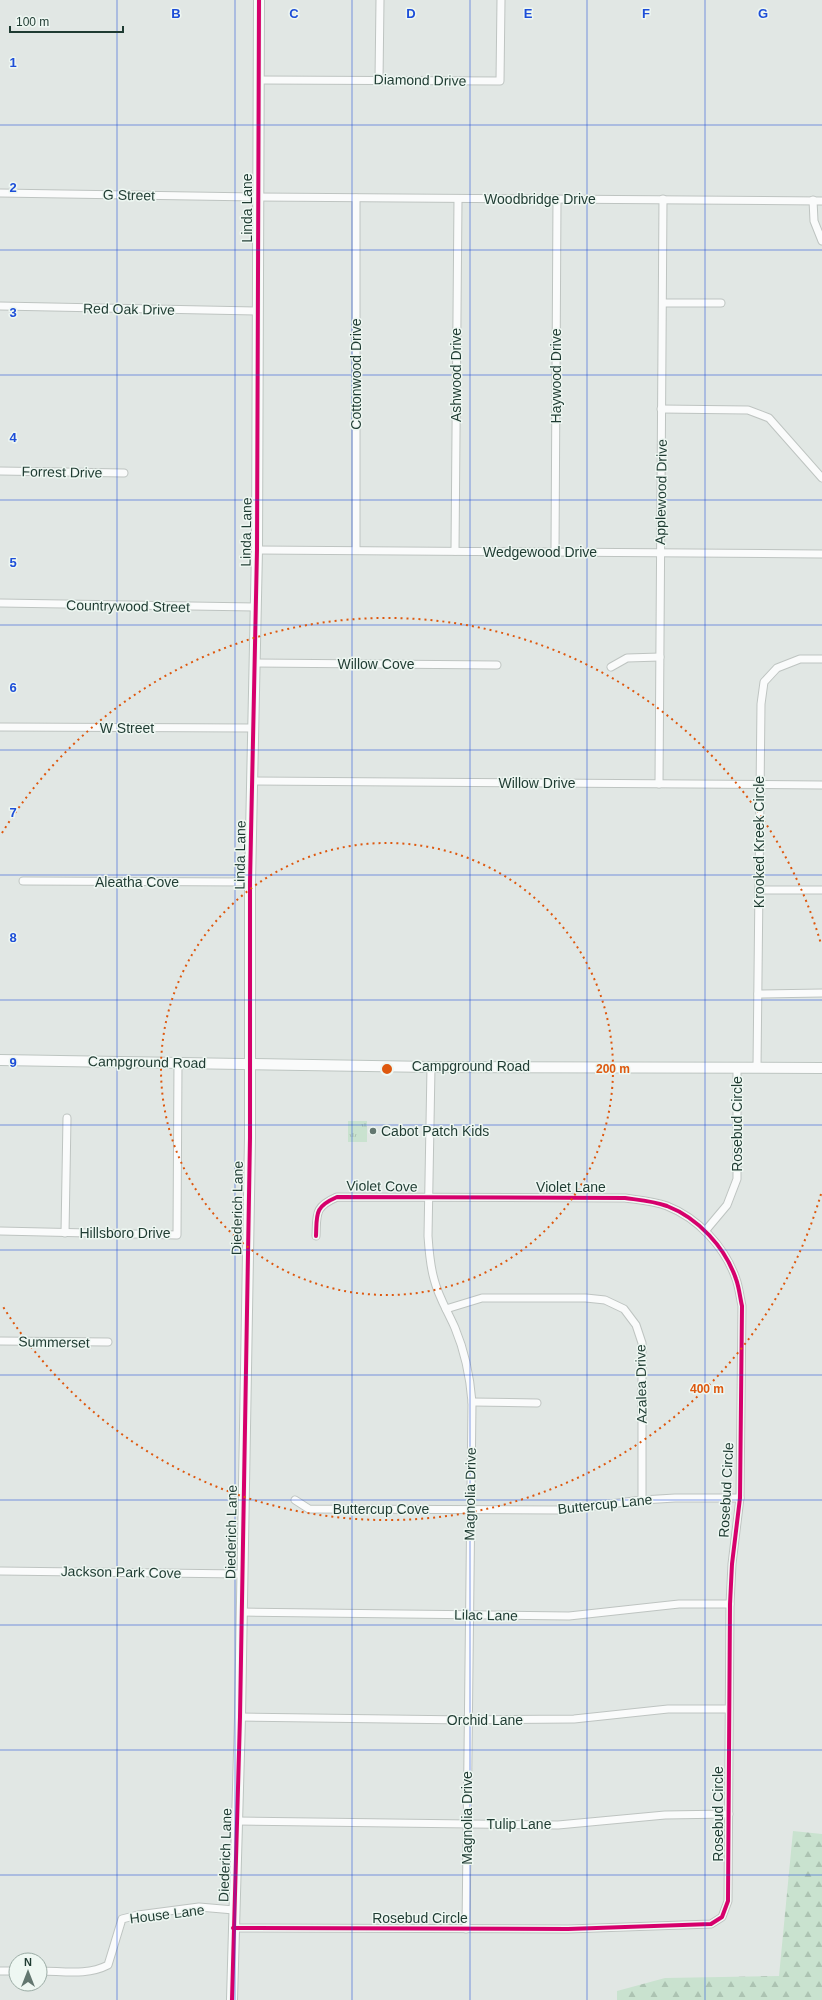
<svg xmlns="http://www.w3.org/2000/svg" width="822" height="2000" viewBox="0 0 822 2000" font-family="Arial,sans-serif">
<defs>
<pattern id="forest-firs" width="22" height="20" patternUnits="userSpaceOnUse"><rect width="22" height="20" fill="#c9e2cf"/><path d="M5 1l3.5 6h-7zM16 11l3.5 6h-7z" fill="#acc3b2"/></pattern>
<pattern id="park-tufts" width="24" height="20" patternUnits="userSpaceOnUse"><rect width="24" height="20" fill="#c9e2cf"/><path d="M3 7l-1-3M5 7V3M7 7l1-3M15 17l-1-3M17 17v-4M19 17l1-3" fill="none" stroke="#acc3b2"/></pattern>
</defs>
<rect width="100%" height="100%" fill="#e1e7e4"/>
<path fill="url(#forest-firs)" d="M793,1831L822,1834V2000H617V1991L665,1978L779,1976Z"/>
<rect fill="url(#park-tufts)" x="348" y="1121" width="19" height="21"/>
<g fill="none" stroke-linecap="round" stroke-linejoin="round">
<defs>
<g id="street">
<path d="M259,80L500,81L501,0"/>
<path d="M379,80L380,0"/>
<path d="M0,193L257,197L822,201"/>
<path d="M813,200L814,221L822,241"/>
<path d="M663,303H721"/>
<path d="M0,306L257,311"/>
<path d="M661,409L748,410L769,418L822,478"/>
<path d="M0,471L124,473"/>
<path d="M257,550L822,554"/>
<path d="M356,550V198"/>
<path d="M455,551L458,199"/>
<path d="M555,552L557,199"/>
<path d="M0,603L255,607"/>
<path d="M254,663L497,665"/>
<path d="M611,667L627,658L660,657"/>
<path d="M0,727L253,728"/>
<path d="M253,781L822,785"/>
<path d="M659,784L663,199"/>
<path d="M23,881L250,882"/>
<path d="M759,890H822"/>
<path d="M758,994L822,993"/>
<path d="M431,1067L428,1236C429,1251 430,1265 434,1279C438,1296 448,1312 455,1328C465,1352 470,1376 472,1402L466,1929"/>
<path d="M757,1067L761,704L764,682L777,668L800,659H822"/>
<path d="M706,1230L727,1205L737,1179V1067"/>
<path d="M0,1231L177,1235L178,1062"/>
<path d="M65,1233L67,1118"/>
<path d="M446,1309L482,1298H586L605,1300L624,1309L636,1325L642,1343V1500"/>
<path d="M0,1341L108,1342"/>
<path d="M472,1402L537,1403"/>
<path d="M295,1500L309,1509L561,1510L642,1500L675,1498H740"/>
<path d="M0,1571L241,1574"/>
<path d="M241,1612L569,1616L679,1604H730"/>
<path d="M240,1717L468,1720L574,1719L668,1709H729"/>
<path d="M237,1821L558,1825L665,1815L729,1814"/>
<path d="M233,1928L568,1929L711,1924L722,1917L728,1901L730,1604L732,1564L740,1498L742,1306C740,1297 739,1287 736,1279C725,1247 698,1218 667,1206C653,1201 639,1200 625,1198L337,1197C314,1207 317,1214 316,1236"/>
<path d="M0,1971H16"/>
<path d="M40,1971C63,1971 87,1976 108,1965L122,1919L138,1915L199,1907L234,1910"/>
</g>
<g id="secondary">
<path d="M0,1060L431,1067L822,1068"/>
<path d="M232,2000L240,1717L250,1138V882L257,550L259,0"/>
</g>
</defs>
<use href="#street" stroke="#bec4c1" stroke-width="9"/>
<use href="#secondary" stroke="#bdc5c1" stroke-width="12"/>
<use href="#street" stroke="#fafbfb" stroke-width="7"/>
<use href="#secondary" stroke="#fafbfb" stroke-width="10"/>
<defs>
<g id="cycleway">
<path d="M233,1928L568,1929L711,1924L722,1917L728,1901L730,1604L732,1564L740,1498L742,1306C740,1297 739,1287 736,1279C725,1247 698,1218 667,1206C653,1201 639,1200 625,1198L337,1197C314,1207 317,1214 316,1236"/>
<path d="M232,2000L240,1717L250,1138V882L257,550L259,0"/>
</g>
</defs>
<use href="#cycleway" stroke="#eef7f2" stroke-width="6"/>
<use href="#cycleway" stroke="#d6006c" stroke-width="4"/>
</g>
<path fill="none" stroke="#1d4ed8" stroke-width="1" stroke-opacity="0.55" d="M117,0V2000M235,0V2000M352,0V2000M470,0V2000M587,0V2000M705,0V2000M0,125H822M0,250H822M0,375H822M0,500H822M0,625H822M0,750H822M0,875H822M0,1000H822M0,1125H822M0,1250H822M0,1375H822M0,1500H822M0,1625H822M0,1750H822M0,1875H822"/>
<g fill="none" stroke="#de580e" stroke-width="2" stroke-dasharray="2 4">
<circle cx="387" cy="1069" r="226"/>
<path d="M821 1194A452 452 0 0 1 2 1305M2 833A452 452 0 0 1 821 944"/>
</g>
<circle fill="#637770" stroke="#eef7f2" stroke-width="1.5" cx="373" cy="1131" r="4"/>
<g text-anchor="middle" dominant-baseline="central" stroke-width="3" stroke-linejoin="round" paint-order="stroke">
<g font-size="14" fill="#1f3b32" stroke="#eef7f2">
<text transform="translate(420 80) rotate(1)">Diamond Drive</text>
<text transform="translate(129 195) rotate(1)">G Street</text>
<text x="540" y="199">Woodbridge Drive</text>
<text transform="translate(247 208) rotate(-90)">Linda Lane</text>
<text transform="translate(129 309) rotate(1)">Red Oak Drive</text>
<text transform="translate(356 374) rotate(-90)">Cottonwood Drive</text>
<text transform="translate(456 375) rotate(-90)">Ashwood Drive</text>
<text transform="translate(556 376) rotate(-90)">Haywood Drive</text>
<text transform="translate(62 472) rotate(1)">Forrest Drive</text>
<text transform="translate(661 492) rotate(-89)">Applewood Drive</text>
<text transform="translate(246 532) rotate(-89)">Linda Lane</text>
<text x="540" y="552">Wedgewood Drive</text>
<text transform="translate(128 606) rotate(1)">Countrywood Street</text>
<text x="376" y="664">Willow Cove</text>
<text x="127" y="728">W Street</text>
<text x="537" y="783">Willow Drive</text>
<text transform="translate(759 842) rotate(-90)">Krooked Kreek Circle</text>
<text transform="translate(240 855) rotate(-89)">Linda Lane</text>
<text x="137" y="882">Aleatha Cove</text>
<text transform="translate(147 1062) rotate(1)">Campground Road</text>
<text x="471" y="1066">Campground Road</text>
<text transform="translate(737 1124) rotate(-90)">Rosebud Circle</text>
<text transform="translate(382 1186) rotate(1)">Violet Cove</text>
<text x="571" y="1187">Violet Lane</text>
<text transform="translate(237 1208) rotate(-89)">Diederich Lane</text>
<text x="125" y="1233">Hillsboro Drive</text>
<text transform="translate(54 1342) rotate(1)">Summerset</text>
<text transform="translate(641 1384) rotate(-91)">Azalea Drive</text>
<text transform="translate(726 1490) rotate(-87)">Rosebud Circle</text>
<text transform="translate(470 1494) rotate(-89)">Magnolia Drive</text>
<text transform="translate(605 1504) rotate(-6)">Buttercup Lane</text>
<text x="381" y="1509">Buttercup Cove</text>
<text transform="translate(231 1532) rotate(-89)">Diederich Lane</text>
<text transform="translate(121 1572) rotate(1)">Jackson Park Cove</text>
<text transform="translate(486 1615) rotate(1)">Lilac Lane</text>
<text x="485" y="1720">Orchid Lane</text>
<text transform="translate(718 1814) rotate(-90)">Rosebud Circle</text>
<text transform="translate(467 1818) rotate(-90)">Magnolia Drive</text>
<text x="519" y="1824">Tulip Lane</text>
<text transform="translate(225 1855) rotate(-88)">Diederich Lane</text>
<text transform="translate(167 1914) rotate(-7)">House Lane</text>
<text x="420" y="1918">Rosebud Circle</text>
</g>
<g font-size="14" fill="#1f3b32" stroke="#eef7f2" text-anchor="start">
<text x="381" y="1131">Cabot Patch Kids</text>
</g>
</g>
<g font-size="13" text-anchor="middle" font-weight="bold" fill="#1d4ed8" stroke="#eef7f2" stroke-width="3" stroke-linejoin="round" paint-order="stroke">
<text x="176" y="18">B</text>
<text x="294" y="18">C</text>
<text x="411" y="18">D</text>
<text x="528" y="18">E</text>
<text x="646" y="18">F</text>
<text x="763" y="18">G</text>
<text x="13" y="67">1</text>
<text x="13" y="192">2</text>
<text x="13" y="317">3</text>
<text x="13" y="442">4</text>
<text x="13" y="567">5</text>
<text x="13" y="692">6</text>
<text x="13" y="817">7</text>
<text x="13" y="942">8</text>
<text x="13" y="1067">9</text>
</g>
<circle cx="387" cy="1069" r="6" fill="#de580e" stroke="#eef7f2" stroke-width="2"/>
<g font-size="12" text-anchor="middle" font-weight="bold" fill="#de580e" stroke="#eef7f2" stroke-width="3" stroke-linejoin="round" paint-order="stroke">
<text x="613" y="1073">200 m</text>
<text x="707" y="1393">400 m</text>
</g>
<g transform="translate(28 1972)"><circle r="19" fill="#eef7f2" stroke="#9baca5"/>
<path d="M0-3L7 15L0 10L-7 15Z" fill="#637770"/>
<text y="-6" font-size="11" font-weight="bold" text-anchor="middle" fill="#1f3b32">N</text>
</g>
<path d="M10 26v6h113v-6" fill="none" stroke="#1f3b32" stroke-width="2"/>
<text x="16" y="26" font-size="12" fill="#1f3b32" stroke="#eef7f2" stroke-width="3" paint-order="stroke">100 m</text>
</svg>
